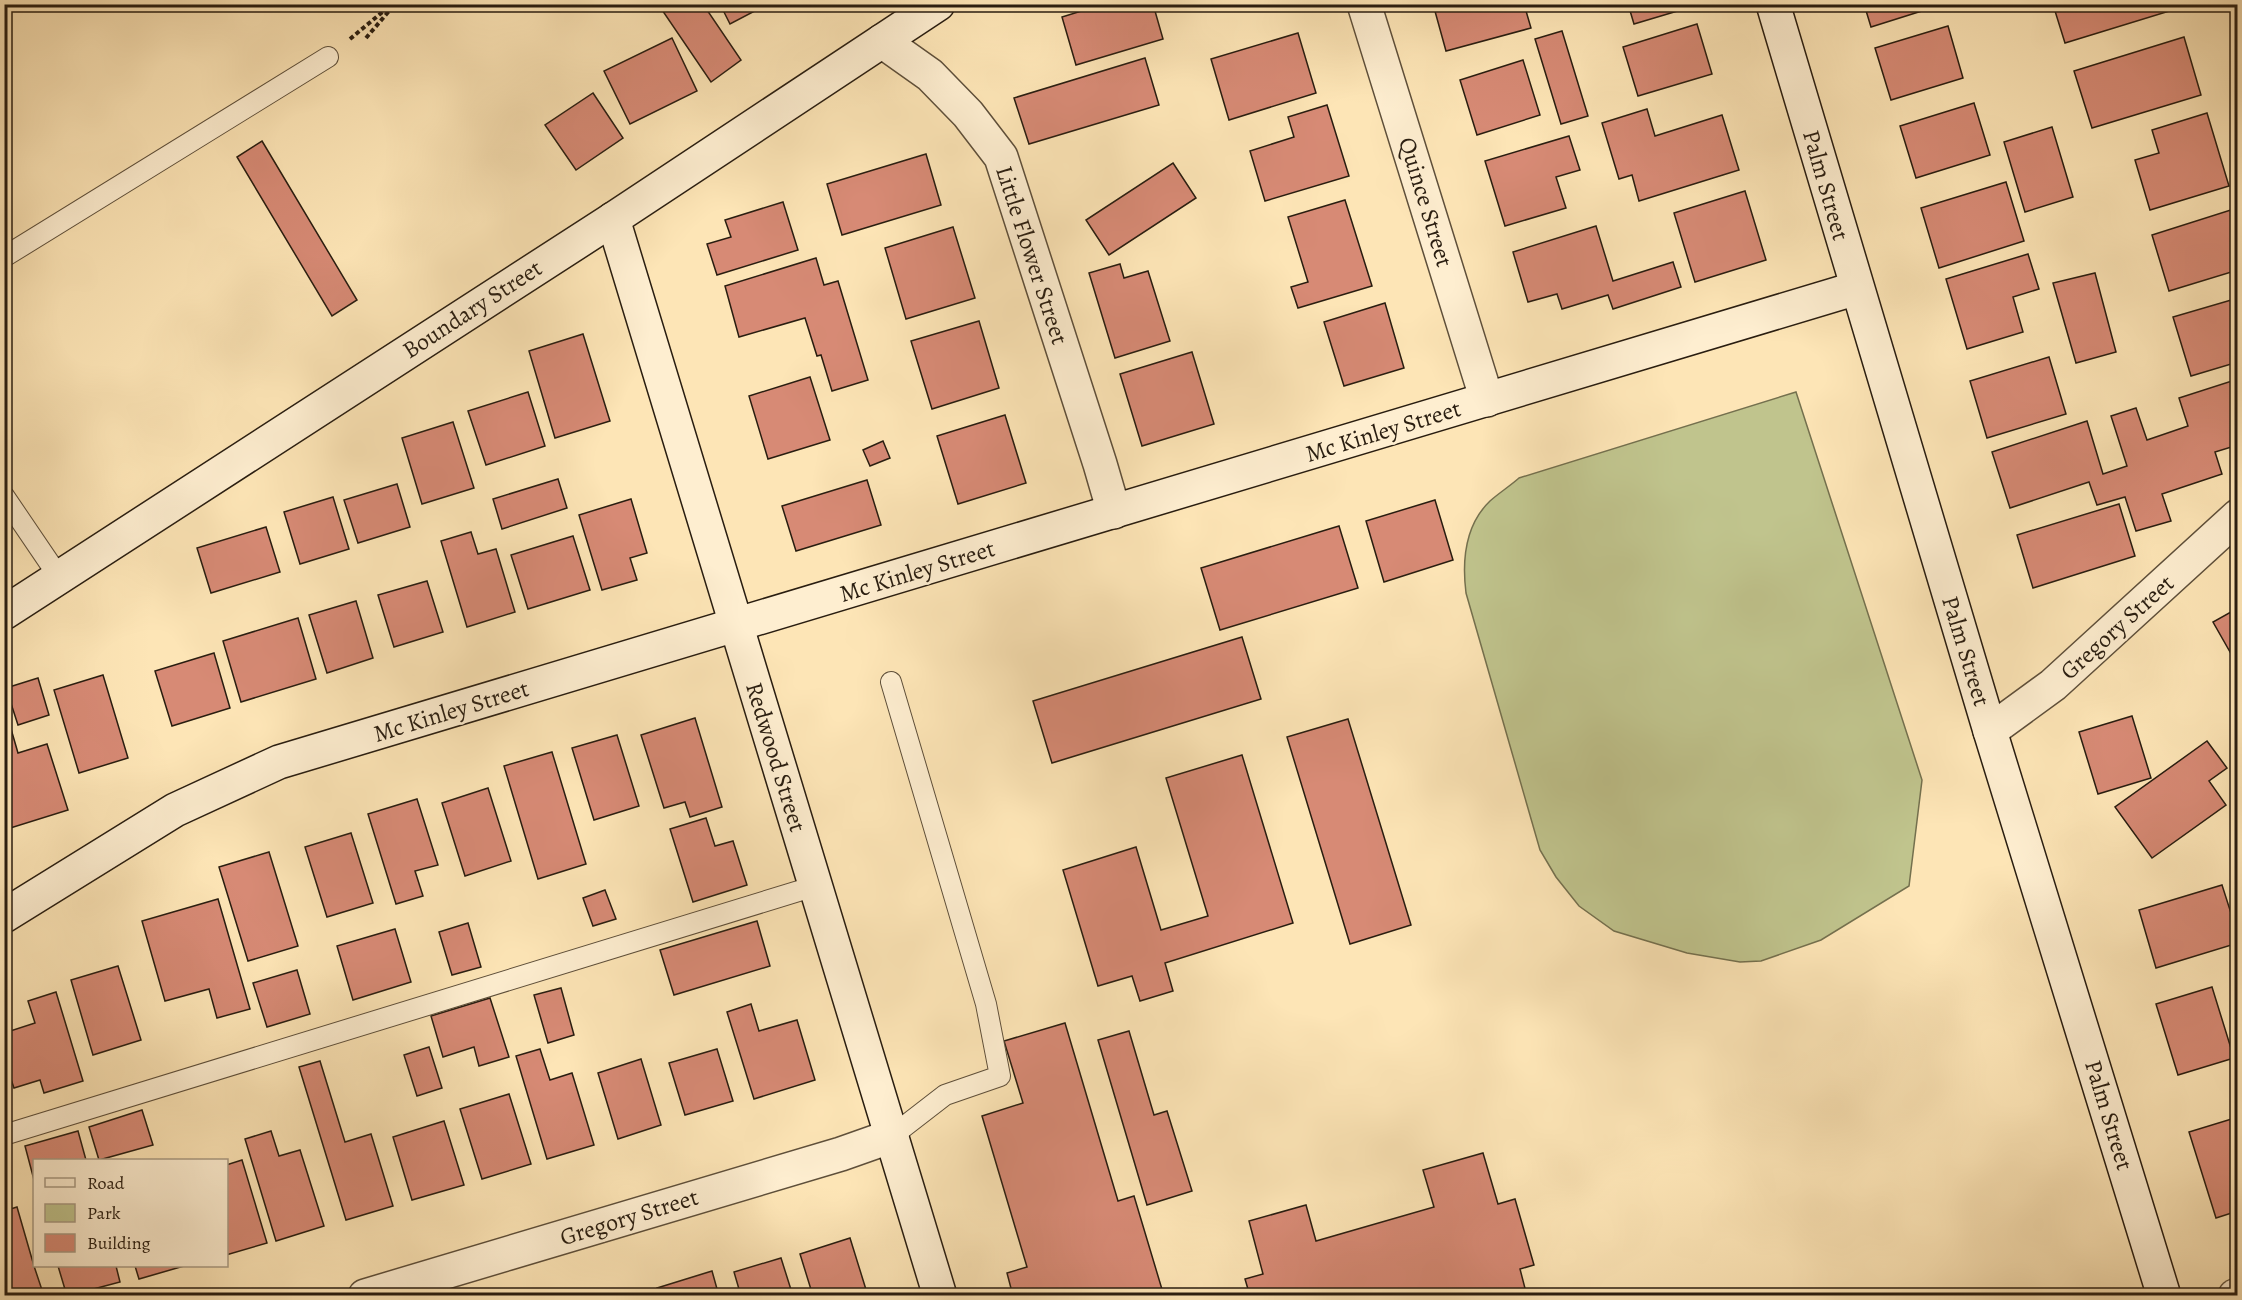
<svg xmlns="http://www.w3.org/2000/svg" width="2242" height="1300" viewBox="0 0 2242 1300" font-family="Alegreya,serif">
<rect width="100%" height="100%" fill="#fde5b6"/>
<filter id="stains"><feTurbulence type="fractalNoise" baseFrequency=".00333" numOctaves="4"/><feColorMatrix values="0 0 0 0 .2 0 0 0 0 .09 0 0 0 0 .02 0 0 0 .5 -.17"/></filter>
<radialGradient id="worn" r=".72"><stop offset=".6" stop-color="#630" stop-opacity="0"/><stop offset="1" stop-color="#630" stop-opacity=".3"/></radialGradient>
<path fill="#c0c48d" stroke="#74704e" stroke-width="1.5" d="M1796,392L1922,780L1909,886L1821,940L1761,961L1740,962L1687,953L1614,931L1579,906L1556,877L1540,850L1466,593C1462,561 1465,525 1490,501C1499,493 1510,486 1519,478Z"/>
<g fill="#d78a75" stroke="#291d10" stroke-width="1.5">
<path d="M658,4H703L741,60L711,82Z"/>
<path d="M720,4H768L730,24Z"/>
<path d="M1104,4H1153L1163,39L1076,65L1062,17Z"/>
<path d="M1433,4H1524L1531,28L1446,51Z"/>
<path d="M1628,4H1690L1691,7L1634,24Z"/>
<path d="M1864,4H1944L1871,27Z"/>
<path d="M2075,4H2175L2176,9L2065,43L2055,11Z"/>
<path d="M1697,24L1712,74L1638,96L1623,47Z"/>
<path d="M1948,26L1963,78L1891,100L1875,48Z"/>
<path d="M1562,31L1588,116L1561,124L1535,39Z"/>
<path d="M1298,33L1316,93L1229,120L1211,59Z"/>
<path d="M2184,37L2201,95L2092,128L2074,71Z"/>
<path d="M672,38L697,91L630,124L604,71Z"/>
<path d="M1145,58L1159,105L1029,144L1014,98Z"/>
<path d="M1523,60L1540,115L1477,135L1460,80Z"/>
<path d="M593,93L623,138L576,170L545,125Z"/>
<path d="M1974,103L1990,155L1916,178L1900,126Z"/>
<path d="M1327,105L1349,176L1265,201L1250,151L1294,137L1288,117Z"/>
<path d="M1647,109L1655,136L1722,115L1739,170L1639,201L1632,175L1619,179L1602,123Z"/>
<path d="M2207,113L2229,186L2150,210L2135,160L2159,153L2152,130Z"/>
<path d="M2052,127L2073,197L2025,212L2004,142Z"/>
<path d="M1569,136L1580,170L1556,177L1566,208L1505,226L1485,161Z"/>
<path d="M262,141L357,300L332,316L237,157Z"/>
<path d="M926,154L941,205L842,235L827,184Z"/>
<path d="M1173,163L1196,198L1109,255L1086,220Z"/>
<path d="M2006,182L2024,241L1939,268L1921,208Z"/>
<path d="M1745,191L1766,260L1695,282L1674,213Z"/>
<path d="M1345,200L1372,286L1298,308L1291,287L1308,282L1288,217Z"/>
<path d="M783,202L798,250L717,275L707,244L731,237L725,220Z"/>
<path d="M2237,208L2238,270L2169,291L2152,235Z"/>
<path d="M1596,226L1613,281L1673,262L1681,287L1613,309L1608,295L1562,309L1557,294L1528,302L1513,252Z"/>
<path d="M953,227L975,298L906,319L885,248Z"/>
<path d="M2028,254L2039,289L2013,297L2023,332L1967,349L1946,279Z"/>
<path d="M816,258L824,285L838,281L868,380L832,391L821,355L817,356L805,318L739,337L725,286Z"/>
<path d="M1120,264L1124,278L1148,271L1170,341L1115,358L1089,273Z"/>
<path d="M2095,273L2116,352L2076,363L2053,283Z"/>
<path d="M2238,298V362L2191,376L2173,317Z"/>
<path d="M1385,303L1404,368L1344,386L1324,322Z"/>
<path d="M979,321L999,388L932,409L911,341Z"/>
<path d="M583,334L610,421L555,438L529,351Z"/>
<path d="M1192,352L1214,424L1142,446L1120,374Z"/>
<path d="M2049,357L2066,414L1987,438L1970,381Z"/>
<path d="M810,377L830,440L768,459L749,396Z"/>
<path d="M2238,379V445L2215,452L2222,474L2162,494L2171,521L2136,531L2125,497L2097,505L2089,482L2010,508L1992,452L2087,421L2103,474L2127,466L2111,416L2136,408L2147,440L2188,426L2179,398Z"/>
<path d="M528,392L545,446L486,465L468,411Z"/>
<path d="M1005,415L1026,483L958,504L937,436Z"/>
<path d="M453,422L474,488L422,504L402,438Z"/>
<path d="M883,441L890,458L870,466L863,450Z"/>
<path d="M558,479L567,508L502,529L493,499Z"/>
<path d="M867,480L881,525L796,551L782,506Z"/>
<path d="M397,484L410,527L358,543L344,500Z"/>
<path d="M333,497L349,549L300,564L284,512Z"/>
<path d="M631,499L647,553L630,558L637,580L602,590L579,515Z"/>
<path d="M1435,500L1453,560L1384,582L1366,521Z"/>
<path d="M2119,504L2135,556L2033,588L2017,535Z"/>
<path d="M1339,526L1358,588L1220,630L1201,568Z"/>
<path d="M266,527L280,572L211,593L197,548Z"/>
<path d="M471,532L478,554L496,549L515,612L467,627L441,541Z"/>
<path d="M573,536L590,590L528,609L511,555Z"/>
<path d="M427,581L443,632L394,647L378,595Z"/>
<path d="M356,601L373,658L327,673L309,615Z"/>
<path d="M2238,608V666L2213,622Z"/>
<path d="M298,618L316,679L241,702L223,641Z"/>
<path d="M1242,637L1261,699L1052,763L1033,701Z"/>
<path d="M214,653L230,708L172,726L155,671Z"/>
<path d="M103,675L128,758L79,773L54,690Z"/>
<path d="M38,678L49,715L18,725L6,688Z"/>
<path d="M2132,716L2151,778L2098,794L2079,732Z"/>
<path d="M695,718L722,807L690,817L685,802L664,808L641,735Z"/>
<path d="M1348,719L1411,925L1350,944L1287,737Z"/>
<path d="M9,722L18,753L47,744L68,810L4,830V724Z"/>
<path d="M617,735L639,806L594,820L572,748Z"/>
<path d="M2207,741L2227,768L2209,781L2226,805L2152,858L2115,807Z"/>
<path d="M552,752L586,864L538,879L504,766Z"/>
<path d="M1242,755L1293,923L1165,963L1173,991L1140,1001L1132,976L1098,986L1063,870L1136,847L1161,930L1208,916L1166,778Z"/>
<path d="M488,788L511,861L465,876L442,803Z"/>
<path d="M417,799L438,865L415,871L423,896L396,904L368,814Z"/>
<path d="M706,818L715,846L733,841L747,885L693,902L670,829Z"/>
<path d="M351,833L373,903L327,917L305,847Z"/>
<path d="M269,852L298,946L248,961L219,867Z"/>
<path d="M2222,885L2238,935V943L2156,968L2139,910Z"/>
<path d="M605,890L616,919L593,926L583,898Z"/>
<path d="M218,899L250,1009L217,1018L209,989L165,1001L142,921Z"/>
<path d="M757,921L770,966L674,995L660,950Z"/>
<path d="M468,923L481,967L452,975L439,932Z"/>
<path d="M395,929L411,982L353,1000L337,946Z"/>
<path d="M118,966L141,1040L93,1055L71,980Z"/>
<path d="M297,970L310,1014L267,1027L253,983Z"/>
<path d="M2212,987L2234,1058L2178,1075L2156,1004Z"/>
<path d="M561,988L574,1035L548,1043L534,995Z"/>
<path d="M56,992L83,1081L44,1093L40,1080L14,1088L4,1059V1033L35,1023L28,1001Z"/>
<path d="M490,998L509,1057L479,1066L474,1047L443,1057L431,1016Z"/>
<path d="M751,1004L759,1031L797,1020L815,1080L754,1099L727,1012Z"/>
<path d="M1065,1023L1118,1201L1134,1196L1164,1296H1013L1007,1273L1027,1267L982,1116L1023,1103L1004,1041Z"/>
<path d="M1129,1031L1154,1115L1167,1111L1192,1191L1147,1205L1098,1040Z"/>
<path d="M429,1047L442,1088L417,1096L404,1055Z"/>
<path d="M540,1049L550,1080L572,1073L594,1145L547,1159L516,1056Z"/>
<path d="M717,1049L733,1101L685,1115L669,1063Z"/>
<path d="M641,1059L661,1125L618,1139L598,1073Z"/>
<path d="M320,1061L345,1142L371,1134L393,1206L346,1220L299,1067Z"/>
<path d="M509,1094L531,1164L482,1179L460,1109Z"/>
<path d="M142,1110L153,1145L99,1160L89,1127Z"/>
<path d="M2238,1117V1211L2216,1218L2189,1132Z"/>
<path d="M444,1121L464,1185L412,1200L393,1137Z"/>
<path d="M78,1131L86,1160H34V1180L25,1146Z"/>
<path d="M271,1131L279,1156L300,1150L324,1226L276,1241L245,1139Z"/>
<path d="M1483,1153L1498,1204L1515,1199L1534,1265L1520,1269L1527,1296H1250L1245,1279L1263,1274L1249,1221L1306,1205L1316,1241L1434,1207L1423,1170Z"/>
<path d="M242,1160L267,1243L226,1255V1165Z"/>
<path d="M17,1207L34,1266L44,1296H4V1211Z"/>
<path d="M850,1238L868,1296H813L800,1254Z"/>
<path d="M781,1258L793,1296H741L734,1272Z"/>
<path d="M58,1266H116L120,1282L67,1296Z"/>
<path d="M135,1266H184L139,1279Z"/>
<path d="M712,1271L719,1296H660L657,1288Z"/>
</g>
<g fill="none" stroke-linecap="round" stroke-linejoin="round">
<defs>
<g id="lane">
<path d="M4,257L328,57"/>
<path d="M4,496L59,577"/>
<path d="M891,682L986,1004L1000,1076L945,1095L892,1136"/>
<path d="M4,1135L815,886"/>
</g>
<g id="street">
<path d="M1364,4L1487,400"/>
<path d="M882,41L930,75L968,114L1001,157L1100,464L1114,512"/>
<path d="M1990,731L2053,685L2238,516"/>
<path d="M365,1296L841,1154L892,1136"/>
<path d="M2235,1296L2238,1295"/>
</g>
<g id="secondary">
<path d="M1773,4L1990,731L2164,1296"/>
<path d="M613,219L940,1296"/>
<path d="M4,613L613,219L938,4"/>
<path d="M4,916L175,810L279,762L1857,288"/>
</g>
</defs>
<use href="#lane" stroke="#5e4f3a" stroke-width="22"/>
<use href="#street" stroke="#5e4f3a" stroke-width="36"/>
<use href="#secondary" stroke="#291d10" stroke-width="36"/>
<g stroke="#291d10" stroke-width="4" stroke-dasharray="4.5 3" stroke-linecap="butt">
<path d="M366,38L395,4"/>
<path d="M350,39L392,4"/>
</g>
<use href="#lane" stroke="#feeed0" stroke-width="20"/>
<use href="#street" stroke="#feeed0" stroke-width="33"/>
<use href="#secondary" stroke="#feeed0" stroke-width="33"/>
</g>
<g text-anchor="middle" dominant-baseline="central" stroke-width="5" stroke-linejoin="round" paint-order="stroke">
<g font-size="24" fill="#291d10" stroke="#feeed0">
<text transform="translate(1826 185) rotate(74)">Palm Street</text>
<text transform="translate(1426 202) rotate(73)">Quince Street</text>
<text transform="translate(1032 255) rotate(72)">Little Flower Street</text>
<text transform="translate(472 309) rotate(-33)">Boundary Street</text>
<text transform="translate(1383 431) rotate(-17)">Mc Kinley Street</text>
<text transform="translate(917 571) rotate(-17)">Mc Kinley Street</text>
<text transform="translate(2117 627) rotate(-42)">Gregory Street</text>
<text transform="translate(1966 651) rotate(73)">Palm Street</text>
<text transform="translate(451 711) rotate(-17)">Mc Kinley Street</text>
<text transform="translate(776 757) rotate(73)">Redwood Street</text>
<text transform="translate(2109 1115) rotate(73)">Palm Street</text>
<text transform="translate(629 1217) rotate(-17)">Gregory Street</text>
</g>
</g>
<rect width="2242" height="1300" fill="none" stroke="#fde5b6" stroke-width="24"/>
<rect x="6" y="6" width="2230" height="1288" fill="none" stroke="#291d10" stroke-width="3"/>
<rect x="12" y="12" width="2218" height="1276" fill="none" stroke="#291d10" stroke-width="1.5"/>
<rect x="33" y="1159" width="195" height="108" fill="#feeed0" stroke="#a99a83" stroke-width="1.5"/>
<rect x="45" y="1178" width="30" height="9" fill="#feeed0" stroke="#a99a83" stroke-width="1.5"/>
<text x="87" y="1189" font-size="18" fill="#291d10">Road</text>
<rect x="45" y="1204" width="30" height="18" fill="#c0c48d" stroke="#a99a83" stroke-width="1.5"/>
<text x="87" y="1219" font-size="18" fill="#291d10">Park</text>
<rect x="45" y="1234" width="30" height="18" fill="#d78a75" stroke="#a99a83" stroke-width="1.5"/>
<text x="87" y="1249" font-size="18" fill="#291d10">Building</text>
<rect width="100%" height="100%" filter="url(#stains)"/>
<rect width="100%" height="100%" fill="url(#worn)"/>
</svg>
